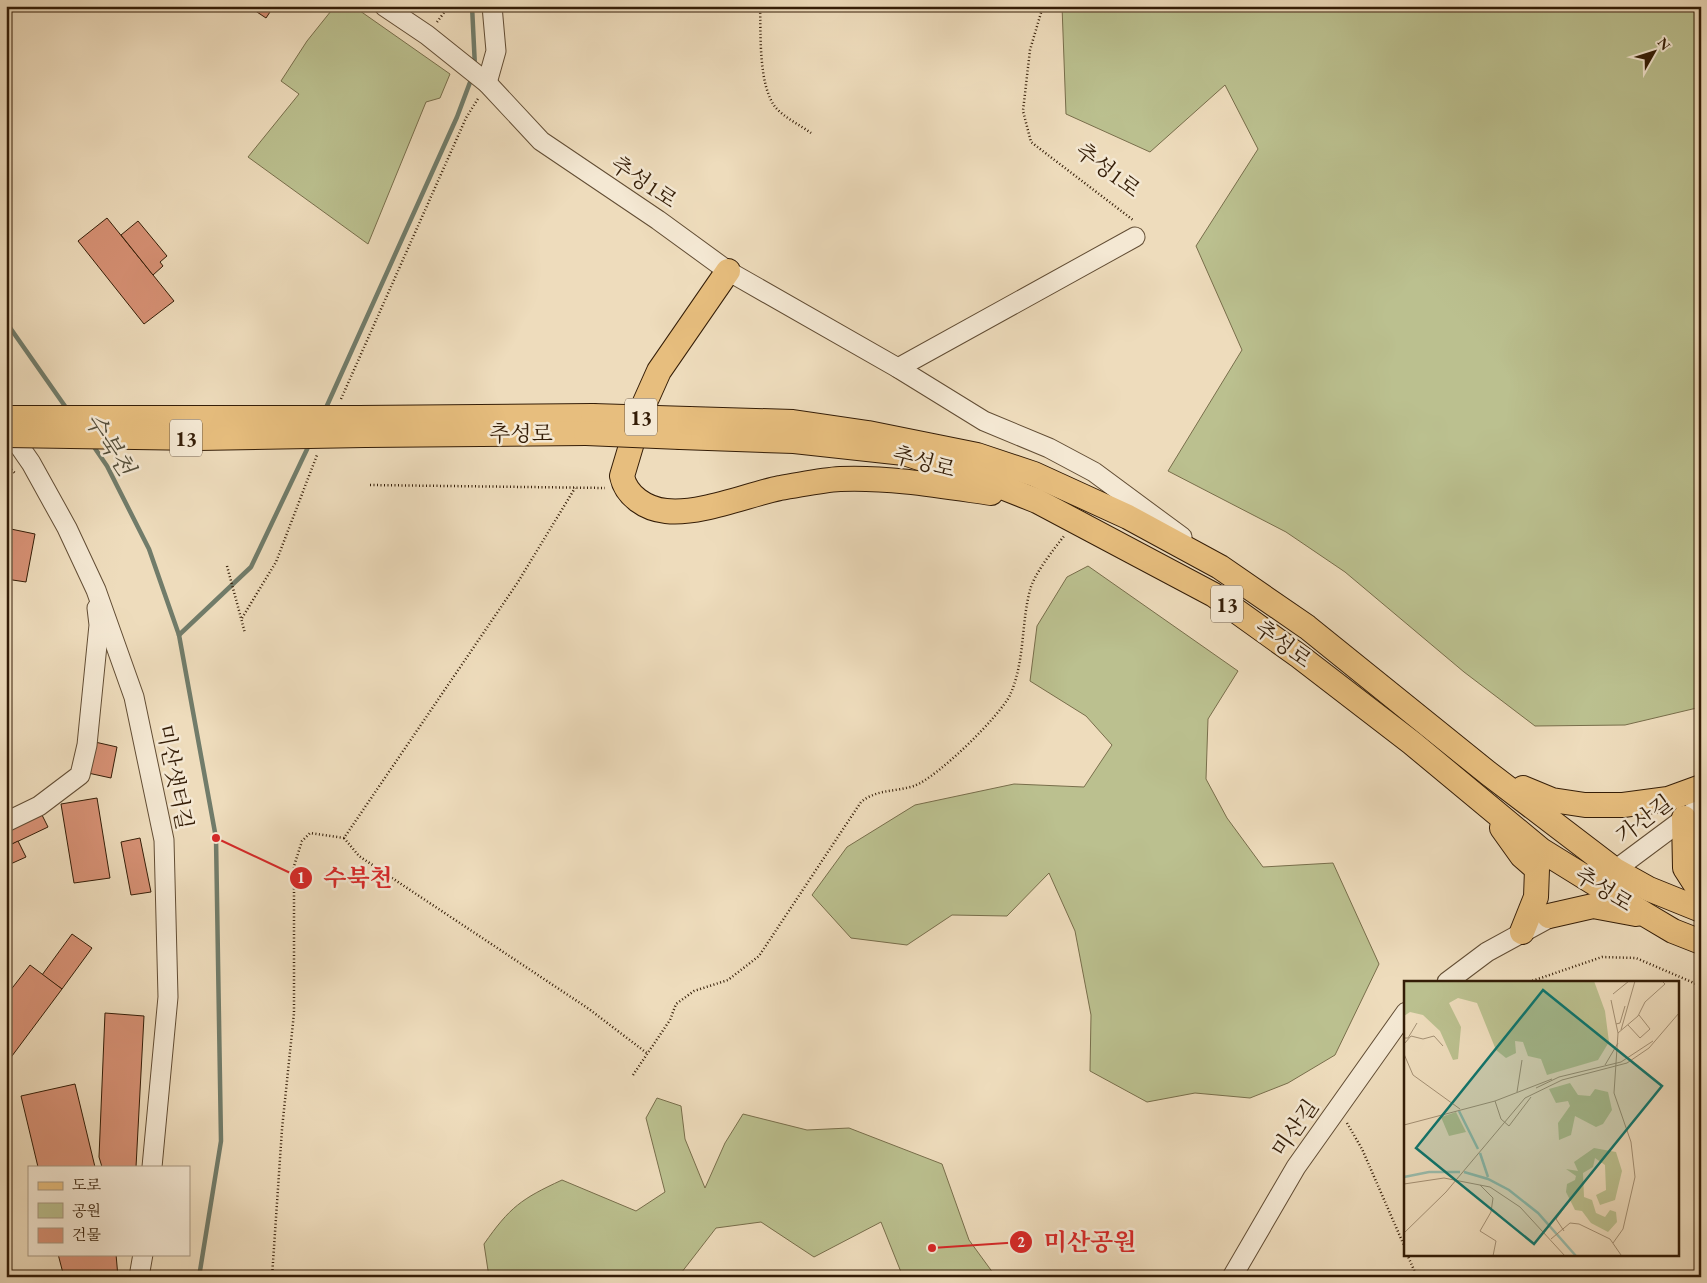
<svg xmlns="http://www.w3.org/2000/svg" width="1707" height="1283" viewBox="0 0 1707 1283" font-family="'EB Garamond','Noto Serif KR',serif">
<rect width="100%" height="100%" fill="#eedcbc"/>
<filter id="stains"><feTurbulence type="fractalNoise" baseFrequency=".004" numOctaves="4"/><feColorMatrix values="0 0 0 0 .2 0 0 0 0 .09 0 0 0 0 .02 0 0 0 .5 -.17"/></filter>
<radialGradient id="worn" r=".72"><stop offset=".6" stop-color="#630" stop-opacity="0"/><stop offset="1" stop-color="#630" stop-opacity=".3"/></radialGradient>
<g fill="#bbc08f" stroke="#786e4b">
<path d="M335,6H353L450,74L440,98L426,102L368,244L248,157L299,94L281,81L307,41Z"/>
<path d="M1062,6H1701V707L1625,725L1535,726L1464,672L1345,572L1286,532L1168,471L1242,350L1196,246L1258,149L1225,85L1150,152L1066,114Z"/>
<path d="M1088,566L1238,671L1208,719L1206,779L1227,818L1263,867L1333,863L1379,964L1335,1055L1288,1083L1250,1098L1195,1093L1147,1102L1090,1071L1091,1015L1075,931L1049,873L1007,916L952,915L907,945L851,938L812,895L847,847L915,805L1014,784L1084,787L1112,745L1086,716L1030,681L1037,626L1067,577Z"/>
<path d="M657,1098L681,1106L685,1139L705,1188L725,1143L743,1114L807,1130L849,1128L942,1164L969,1240L996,1277H903L881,1222L814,1257L761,1222L716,1228L678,1277H489L484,1244C510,1207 521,1199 562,1180L636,1211L665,1192L646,1118Z"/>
</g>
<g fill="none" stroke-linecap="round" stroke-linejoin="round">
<g stroke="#717c6a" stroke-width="4.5">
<path d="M472,6L475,67"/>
<path d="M6,322L67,409"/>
<path d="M325,410L457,117L472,77"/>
<path d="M92,444L107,466L149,549L179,635L216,838L221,1141L199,1277"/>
<path d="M179,635L251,567L310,443"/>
</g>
</g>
<g fill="#d79175" stroke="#341d07">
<path d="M256,6H274L266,18L254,10Z"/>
<path d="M107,218L174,301L144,324L78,241Z"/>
<path d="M138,221L167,256L160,262L163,266L153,275L121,235Z"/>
<path d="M6,528L35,534L26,582L6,579Z"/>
<path d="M95,742L117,747L111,778L88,773Z"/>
<path d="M97,798L110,878L74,883L61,804Z"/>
<path d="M40,811L48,827L6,847V828Z"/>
<path d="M140,838L151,892L131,895L121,842Z"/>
<path d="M18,841L26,857L6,866V847Z"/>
<path d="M72,934L92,948L62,989L42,975Z"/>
<path d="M30,965L62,989L6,1064V996Z"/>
<path d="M105,1013L144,1016L136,1167H102L99,1157Z"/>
<path d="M75,1084L95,1167H38L21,1096Z"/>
<path d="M58,1254H116L118,1277H64Z"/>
</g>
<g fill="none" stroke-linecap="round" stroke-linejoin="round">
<defs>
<g id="minor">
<path d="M384,6L427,35L487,83L541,141L658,220L728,271L898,368L984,421L1049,448L1094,472L1182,537"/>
<path d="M487,83L496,51L492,6"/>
<path d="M898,368L1135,237"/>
<path d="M6,427L31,463L67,528L96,590L134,697L164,840L168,997L152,1167"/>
<path d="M6,822L39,806L80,775L87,745L99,625L97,608"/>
<path d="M1608,879L1615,870L1701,806"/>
<path d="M1447,982L1487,952L1562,911"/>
<path d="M139,1277L143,1254"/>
<path d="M1232,1277L1296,1167L1406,1012"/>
</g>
<g id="major">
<path d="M728,271L659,371L642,409L622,476C626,496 646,509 666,511C699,515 747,495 780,488C800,485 821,480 840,479C890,477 942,486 991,493"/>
<path d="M358,418L593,416"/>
<path d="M689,419L793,422L868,433L977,455L1034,474L1128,517L1220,567L1307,627L1488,773L1615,870L1649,889L1701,910"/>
<path d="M365,435L586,433"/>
<path d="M680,437L794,441L904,453L969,474L1037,501L1214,595L1299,656L1412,743L1541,850L1646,915L1673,931L1701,942"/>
<path d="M1523,788L1552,800L1585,805H1623L1668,799L1701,787"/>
<path d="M1684,818L1685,868L1701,893"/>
<path d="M1502,828L1522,856L1537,869L1536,897L1522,932"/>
<path d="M1549,916L1593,906L1636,914"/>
</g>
</defs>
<use href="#minor" stroke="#624d34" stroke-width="21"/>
<use href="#major" stroke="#341d07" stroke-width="26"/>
<g stroke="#341d07" stroke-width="2.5" stroke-dasharray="1 2.5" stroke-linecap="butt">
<path d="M760,6C761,33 758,86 776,108C785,118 800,125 811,133"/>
<path d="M1043,6L1030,50L1023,111L1031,142L1133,220"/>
<path d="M437,22L449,6"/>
<path d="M341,399L466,118L479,97"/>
<path d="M6,465L16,474"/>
<path d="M370,485L605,488"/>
<path d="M227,566L245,633"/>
<path d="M242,618L276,562L317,455"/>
<path d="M344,838L359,856L589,1009L648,1054"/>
<path d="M1529,982L1602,957L1636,958L1701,986"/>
<path d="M633,1075L670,1020L676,1004L694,991L728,980L759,956L861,802C877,789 895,792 914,786C938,777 999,717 1010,695C1025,662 1021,624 1030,590C1034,574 1054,549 1064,536"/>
<path d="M1347,1123L1362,1149L1406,1250"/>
<path d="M1407,1254L1417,1277"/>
<path d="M272,1277L282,1129L294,1013V866L302,841L310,833L344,838L518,582L575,488"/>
</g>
<use href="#minor" stroke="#f4e8d3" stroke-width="19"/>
<use href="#major" stroke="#e7be7e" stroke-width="24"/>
<defs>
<g id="major-bridge">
<path d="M593,416L689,419"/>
<path d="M6,418H358"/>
<path d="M586,433L680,437"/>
<path d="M6,435L199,438L365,435"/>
</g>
</defs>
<use href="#major-bridge" stroke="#341d07" stroke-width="26" stroke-linecap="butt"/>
<use href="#major-bridge" stroke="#e7be7e" stroke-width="24"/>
</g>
<g text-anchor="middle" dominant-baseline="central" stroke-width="5" stroke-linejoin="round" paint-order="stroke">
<g fill="#f4e8d3" stroke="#6e5a44" stroke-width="1">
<rect x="625" y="398.5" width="32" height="37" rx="4"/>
<rect x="170" y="419.5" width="32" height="37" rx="4"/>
<rect x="1211" y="585.5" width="32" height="37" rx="4"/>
</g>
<g font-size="21" font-weight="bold" fill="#341d07">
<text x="641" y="417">13</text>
<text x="186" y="438">13</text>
<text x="1227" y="604">13</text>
</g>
<g font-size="22" fill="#341d07" stroke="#f4e8d3">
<text transform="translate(1108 170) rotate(37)">추성1로</text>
<text transform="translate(644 182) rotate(34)">추성1로</text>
<text x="521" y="433">추성로</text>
<text transform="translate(924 462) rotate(15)">추성로</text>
<text transform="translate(1283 644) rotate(36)">추성로</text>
<text transform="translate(175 777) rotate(79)">미산샛터길</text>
<text transform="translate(1644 819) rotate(-37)">가산길</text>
<text transform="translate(1604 889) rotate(32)">추성로</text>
<text transform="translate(1295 1128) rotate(-55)">미산길</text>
</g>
<g font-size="24" font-style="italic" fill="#534d39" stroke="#f4e8d3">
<text transform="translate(110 444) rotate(57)">수북천</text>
</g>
</g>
<g transform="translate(1404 981)">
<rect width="275" height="275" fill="#eedcbc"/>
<path d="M0,0H190L201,30L205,61L194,79L143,94L137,78L124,75L119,61L111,60L112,72L102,77L92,69L73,22L54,17L45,22L57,46L54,78L49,79L36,50L19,34L6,31L0,35ZM166,102L174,114L186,115L191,108L204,111L208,129L199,143L192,146L171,135L167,154L155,159L154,142L166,125L164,120L152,122L145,108ZM52,131L62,151L45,155L37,136ZM190,167L212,171L218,190L211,219L196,224L192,214L202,209L201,184L191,177L189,186L179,192L180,216L188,219L192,232L201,236L206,229L212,231L213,241L204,251L187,242L178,230L171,229L162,211L163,203L171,199L172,195L162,188L174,190L170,181Z" fill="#bbc08f"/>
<path fill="none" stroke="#9abcac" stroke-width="2.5" d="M55,130L74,168M76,172L84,196M60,191L84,198L105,209L134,232L172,275M0,196L25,191H56"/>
<path fill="none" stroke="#a49074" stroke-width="1" d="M209,13L225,0M207,19L214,52L210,112L227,161L231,196L219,248L209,262M212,43L216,42L221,25M224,44L236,57L246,48L235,34M217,49L231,0M214,52L234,35L241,21L261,3L258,0M0,57H4L13,42M0,63L7,55L19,58L30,55L39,65M0,73L9,94L56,128M201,84L214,62M132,107L155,96L217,81L249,60M113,111L118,79M91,120L97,138L105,145L127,116M0,144L91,120L148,98M0,203L40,197L86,206L116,226L161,275M76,204L89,217L87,231L76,250L92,260L89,275M160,250L152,238L163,223M0,252L42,211L121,117L158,99L223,82L245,67L275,32M147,258L166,242L175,243L206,258L217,274"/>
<path fill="#0f766e" fill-opacity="0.15" stroke="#0f766e" stroke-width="2.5" d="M139,9L258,105L130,263L12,167Z"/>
<rect width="275" height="275" fill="none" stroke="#341d07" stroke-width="2.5"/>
</g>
<path fill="none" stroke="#d62828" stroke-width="2" d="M216 838L301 878M932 1248L1021 1242"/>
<g fill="#d62828" stroke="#f4e8d3" stroke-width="2">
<circle cx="216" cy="838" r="5"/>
<circle cx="932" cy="1248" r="5"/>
<circle cx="301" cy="878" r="12"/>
<circle cx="1021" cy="1242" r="12"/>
</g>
<g font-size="15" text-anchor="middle" font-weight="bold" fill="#fff">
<text x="301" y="883">1</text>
<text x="1021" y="1247">2</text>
</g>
<g font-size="24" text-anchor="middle" font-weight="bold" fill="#d62828" stroke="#f4e8d3" stroke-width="5" stroke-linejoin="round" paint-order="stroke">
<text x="358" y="886">수북천</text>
<text x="1090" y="1250">미산공원</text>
</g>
<rect width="1707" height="1283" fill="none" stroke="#eedcbc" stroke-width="25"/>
<rect x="8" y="8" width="1692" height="1268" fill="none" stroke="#341d07" stroke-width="2.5"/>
<rect x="12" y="12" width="1682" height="1258" fill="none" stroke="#341d07"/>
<rect x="28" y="1166" width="162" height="90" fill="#f4e8d3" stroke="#a79781"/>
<rect x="38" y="1182" width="25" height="8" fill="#e7be7e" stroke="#a79781"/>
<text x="72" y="1190" font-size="15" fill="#341d07">도로</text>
<rect x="38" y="1203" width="25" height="15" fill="#bbc08f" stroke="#a79781"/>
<text x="72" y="1216" font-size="15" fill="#341d07">공원</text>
<rect x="38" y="1228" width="25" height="15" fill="#d79175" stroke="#a79781"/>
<text x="72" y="1240" font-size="15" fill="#341d07">건물</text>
<g transform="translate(1654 52) rotate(51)" stroke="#f4e8d3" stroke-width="4" paint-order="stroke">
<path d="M0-4L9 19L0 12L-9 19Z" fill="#341d07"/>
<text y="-8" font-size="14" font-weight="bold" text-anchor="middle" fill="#341d07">N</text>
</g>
<rect width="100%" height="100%" filter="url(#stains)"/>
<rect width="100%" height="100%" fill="url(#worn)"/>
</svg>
